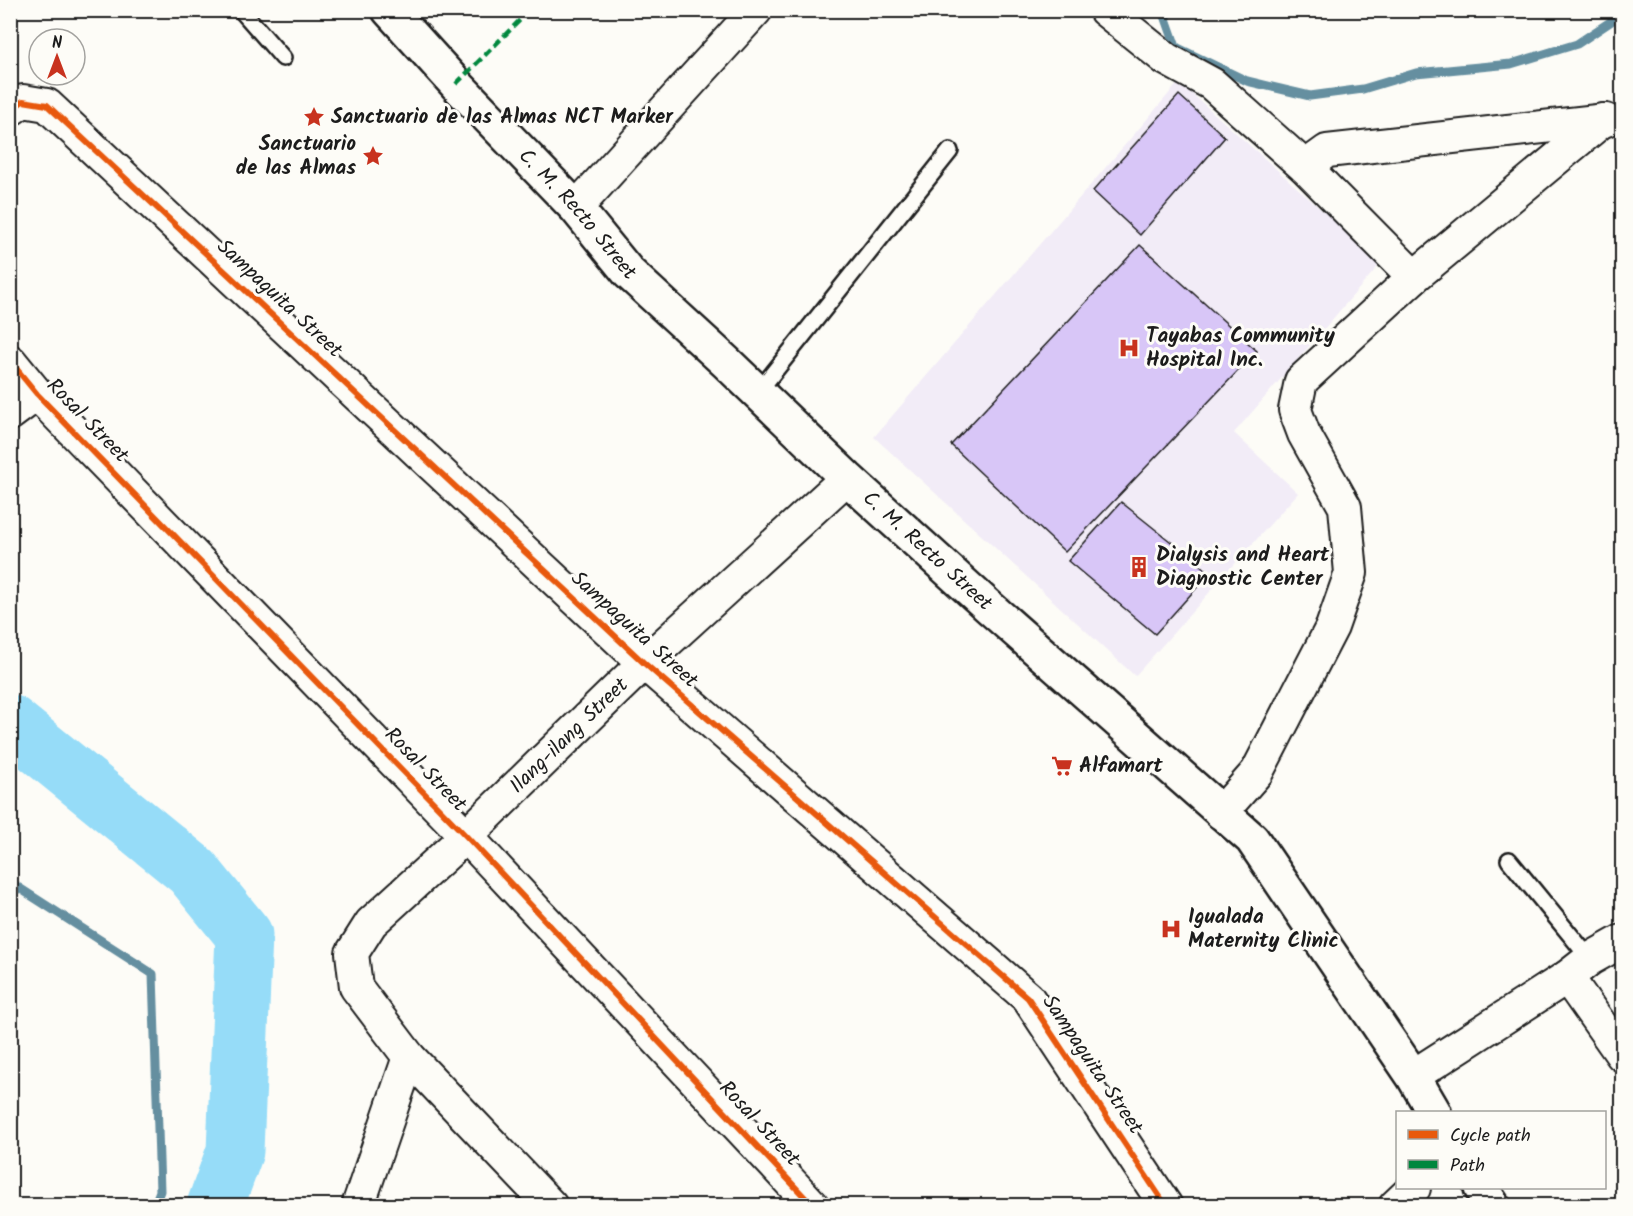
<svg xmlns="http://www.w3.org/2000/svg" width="1633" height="1216" viewBox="0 0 1633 1216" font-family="Kalam,sans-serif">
<rect width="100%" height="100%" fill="#fdfcf7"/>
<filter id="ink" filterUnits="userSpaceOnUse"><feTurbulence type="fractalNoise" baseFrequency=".0167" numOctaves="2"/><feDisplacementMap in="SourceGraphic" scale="12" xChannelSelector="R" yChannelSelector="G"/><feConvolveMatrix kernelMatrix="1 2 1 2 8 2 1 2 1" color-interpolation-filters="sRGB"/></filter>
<g filter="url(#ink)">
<path fill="#f2ecf7" d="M1179,82L1381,263L1234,433L1298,493L1135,676L874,437Z"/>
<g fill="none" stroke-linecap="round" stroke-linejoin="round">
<g stroke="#658fa0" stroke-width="9">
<path d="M1163,10L1176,47L1247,81L1310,96L1363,89L1416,73L1511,64L1577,44L1622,14"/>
<path d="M10,882L153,974L160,1191L154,1206"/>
</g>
<path stroke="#96dcf8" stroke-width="57" d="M10,723L192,871L244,935L235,1151L215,1206"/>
</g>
<g fill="#d8c6f7" stroke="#1c1c1c" stroke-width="1.5">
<path d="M1179,95L1225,137L1140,235L1093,191Z"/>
<path d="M1140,245L1257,351L1065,552L951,445Z"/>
<path d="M1121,502L1210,573L1155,634L1068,561Z"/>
</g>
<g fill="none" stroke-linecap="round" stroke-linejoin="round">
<defs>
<g id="lane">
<path d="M241,10L283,58"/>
<path d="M758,392L950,151"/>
<path d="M1509,860L1590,959"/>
</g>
<g id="street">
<path d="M1105,10L1166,59L1212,84L1305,167L1414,277"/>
<path d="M10,110L23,101L47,105L644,663L1028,998L1166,1206"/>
<path d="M1305,167L1327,151L1606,120"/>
<path d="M576,208L756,10"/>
<path d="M10,361L37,394L466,836L813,1206"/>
<path d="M10,414L37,394"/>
<path d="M1221,813L1257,772L1332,627L1351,573L1345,507L1304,434L1295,410L1301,381L1414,277L1603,120"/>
<path d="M1567,977L1622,1055"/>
<path d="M1413,1076L1567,977L1590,959L1622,941"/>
<path d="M358,1206L409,1057"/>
<path id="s1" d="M551,1206L409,1057L356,987L352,953L371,923L466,836L644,663L847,478"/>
<path d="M1395,1206L1414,1188"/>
</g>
<g id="secondary">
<path id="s2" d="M389,10L456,84L576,208L629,273L726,362L847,478L989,607L1252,839L1413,1076L1434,1112"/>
<path d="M1481,1188L1493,1206"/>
</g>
</defs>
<use href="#lane" stroke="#1c1c1c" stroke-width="20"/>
<use href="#street" stroke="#1c1c1c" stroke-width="36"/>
<use href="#secondary" stroke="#1c1c1c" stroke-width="38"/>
<use href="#lane" stroke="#fdfcf7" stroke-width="15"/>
<use href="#street" stroke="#fdfcf7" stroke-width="32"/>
<use href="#secondary" stroke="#fdfcf7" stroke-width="33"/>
<path stroke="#00873e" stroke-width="4.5" stroke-dasharray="9 4.5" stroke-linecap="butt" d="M456,84L530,10"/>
<defs>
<g id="cycleway">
<path d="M10,110L23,101L47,105L644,663L1028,998L1166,1206"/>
<path d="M10,361L37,394L466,836L813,1206"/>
</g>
</defs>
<use href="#cycleway" stroke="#fdfcf7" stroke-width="10"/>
<use href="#cycleway" stroke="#e8590c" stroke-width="6"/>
</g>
</g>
<defs>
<symbol id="sight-bare" viewBox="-9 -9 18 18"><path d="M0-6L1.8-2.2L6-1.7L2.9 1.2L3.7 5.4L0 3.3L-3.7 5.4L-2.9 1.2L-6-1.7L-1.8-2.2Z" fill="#c8321e" stroke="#fdfcf7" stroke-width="2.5" paint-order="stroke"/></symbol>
<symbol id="hospital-bare" viewBox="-9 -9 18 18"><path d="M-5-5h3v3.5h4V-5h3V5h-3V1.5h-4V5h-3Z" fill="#c8321e" stroke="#fdfcf7" stroke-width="2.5" paint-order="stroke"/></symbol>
<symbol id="building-bare" viewBox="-9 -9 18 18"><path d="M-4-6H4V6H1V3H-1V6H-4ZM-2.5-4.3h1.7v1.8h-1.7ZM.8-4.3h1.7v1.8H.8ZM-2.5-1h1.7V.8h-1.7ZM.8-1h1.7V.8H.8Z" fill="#c8321e" stroke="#fdfcf7" stroke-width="2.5" paint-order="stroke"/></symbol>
<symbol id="supermarket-bare" viewBox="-9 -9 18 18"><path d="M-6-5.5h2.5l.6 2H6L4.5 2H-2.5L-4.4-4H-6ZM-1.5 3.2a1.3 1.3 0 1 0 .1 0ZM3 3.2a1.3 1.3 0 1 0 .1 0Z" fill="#c8321e" stroke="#fdfcf7" stroke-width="2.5" paint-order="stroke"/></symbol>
</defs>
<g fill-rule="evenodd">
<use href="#sight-bare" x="299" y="102" width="30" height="30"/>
<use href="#sight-bare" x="358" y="141" width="30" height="30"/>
<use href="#hospital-bare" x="1114" y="333" width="30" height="30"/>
<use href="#building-bare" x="1124" y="552" width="30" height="30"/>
<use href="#supermarket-bare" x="1047" y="751" width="30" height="30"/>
<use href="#hospital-bare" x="1156" y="914" width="30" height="30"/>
</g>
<g text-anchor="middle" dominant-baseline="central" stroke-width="6" stroke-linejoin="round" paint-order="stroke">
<g font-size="21" font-weight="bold" fill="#1c1c1c" stroke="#fdfcf7" text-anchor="start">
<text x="331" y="117">Sanctuario de las Almas NCT Marker</text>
<text x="356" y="144" text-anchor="end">Sanctuario<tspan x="356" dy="24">de las Almas</tspan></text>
<text x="1146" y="336">Tayabas Community<tspan x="1146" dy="24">Hospital Inc.</tspan></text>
<text x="1156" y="555">Dialysis and Heart<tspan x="1156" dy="24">Diagnostic Center</tspan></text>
<text x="1079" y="766">Alfamart</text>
<text x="1188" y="917">Igualada<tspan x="1188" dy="24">Maternity Clinic</tspan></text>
</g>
<g font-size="21" fill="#1c1c1c" stroke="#fdfcf7">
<text stroke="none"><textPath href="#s2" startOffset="278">C. M. Recto Street</textPath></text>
<text transform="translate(279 299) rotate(43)">Sampaguita Street</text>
<text transform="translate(87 421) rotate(46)">Rosal Street</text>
<text stroke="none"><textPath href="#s2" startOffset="764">C. M. Recto Street</textPath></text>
<text transform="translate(634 630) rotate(42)">Sampaguita Street</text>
<text stroke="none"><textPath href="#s1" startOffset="636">Ilang-ilang Street</textPath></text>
<text transform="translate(425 770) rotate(46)">Rosal Street</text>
<text transform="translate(1092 1065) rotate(56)">Sampaguita Street</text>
<text transform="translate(759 1124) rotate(47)">Rosal Street</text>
</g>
</g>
<rect width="1633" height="1216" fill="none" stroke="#fdfcf7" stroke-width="36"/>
<rect x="18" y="18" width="1597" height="1180" fill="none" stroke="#1c1c1c" stroke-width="2" filter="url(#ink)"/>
<rect x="1396" y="1111" width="210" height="78" fill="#fdfcf7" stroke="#a3a29f" stroke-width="1.5"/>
<rect x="1408" y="1130" width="30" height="9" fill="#e8590c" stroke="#a3a29f" stroke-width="1.5"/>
<text x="1450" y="1141" font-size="18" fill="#1c1c1c">Cycle path</text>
<rect x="1408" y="1160" width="30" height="9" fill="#00873e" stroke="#a3a29f" stroke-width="1.5"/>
<text x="1450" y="1171" font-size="18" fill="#1c1c1c">Path</text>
<g transform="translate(57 57)"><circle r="28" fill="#fdfcf7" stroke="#a3a29f" stroke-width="1.5"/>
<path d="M0-4.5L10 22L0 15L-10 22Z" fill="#c8321e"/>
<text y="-9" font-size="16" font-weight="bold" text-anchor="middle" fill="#1c1c1c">N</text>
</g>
</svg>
